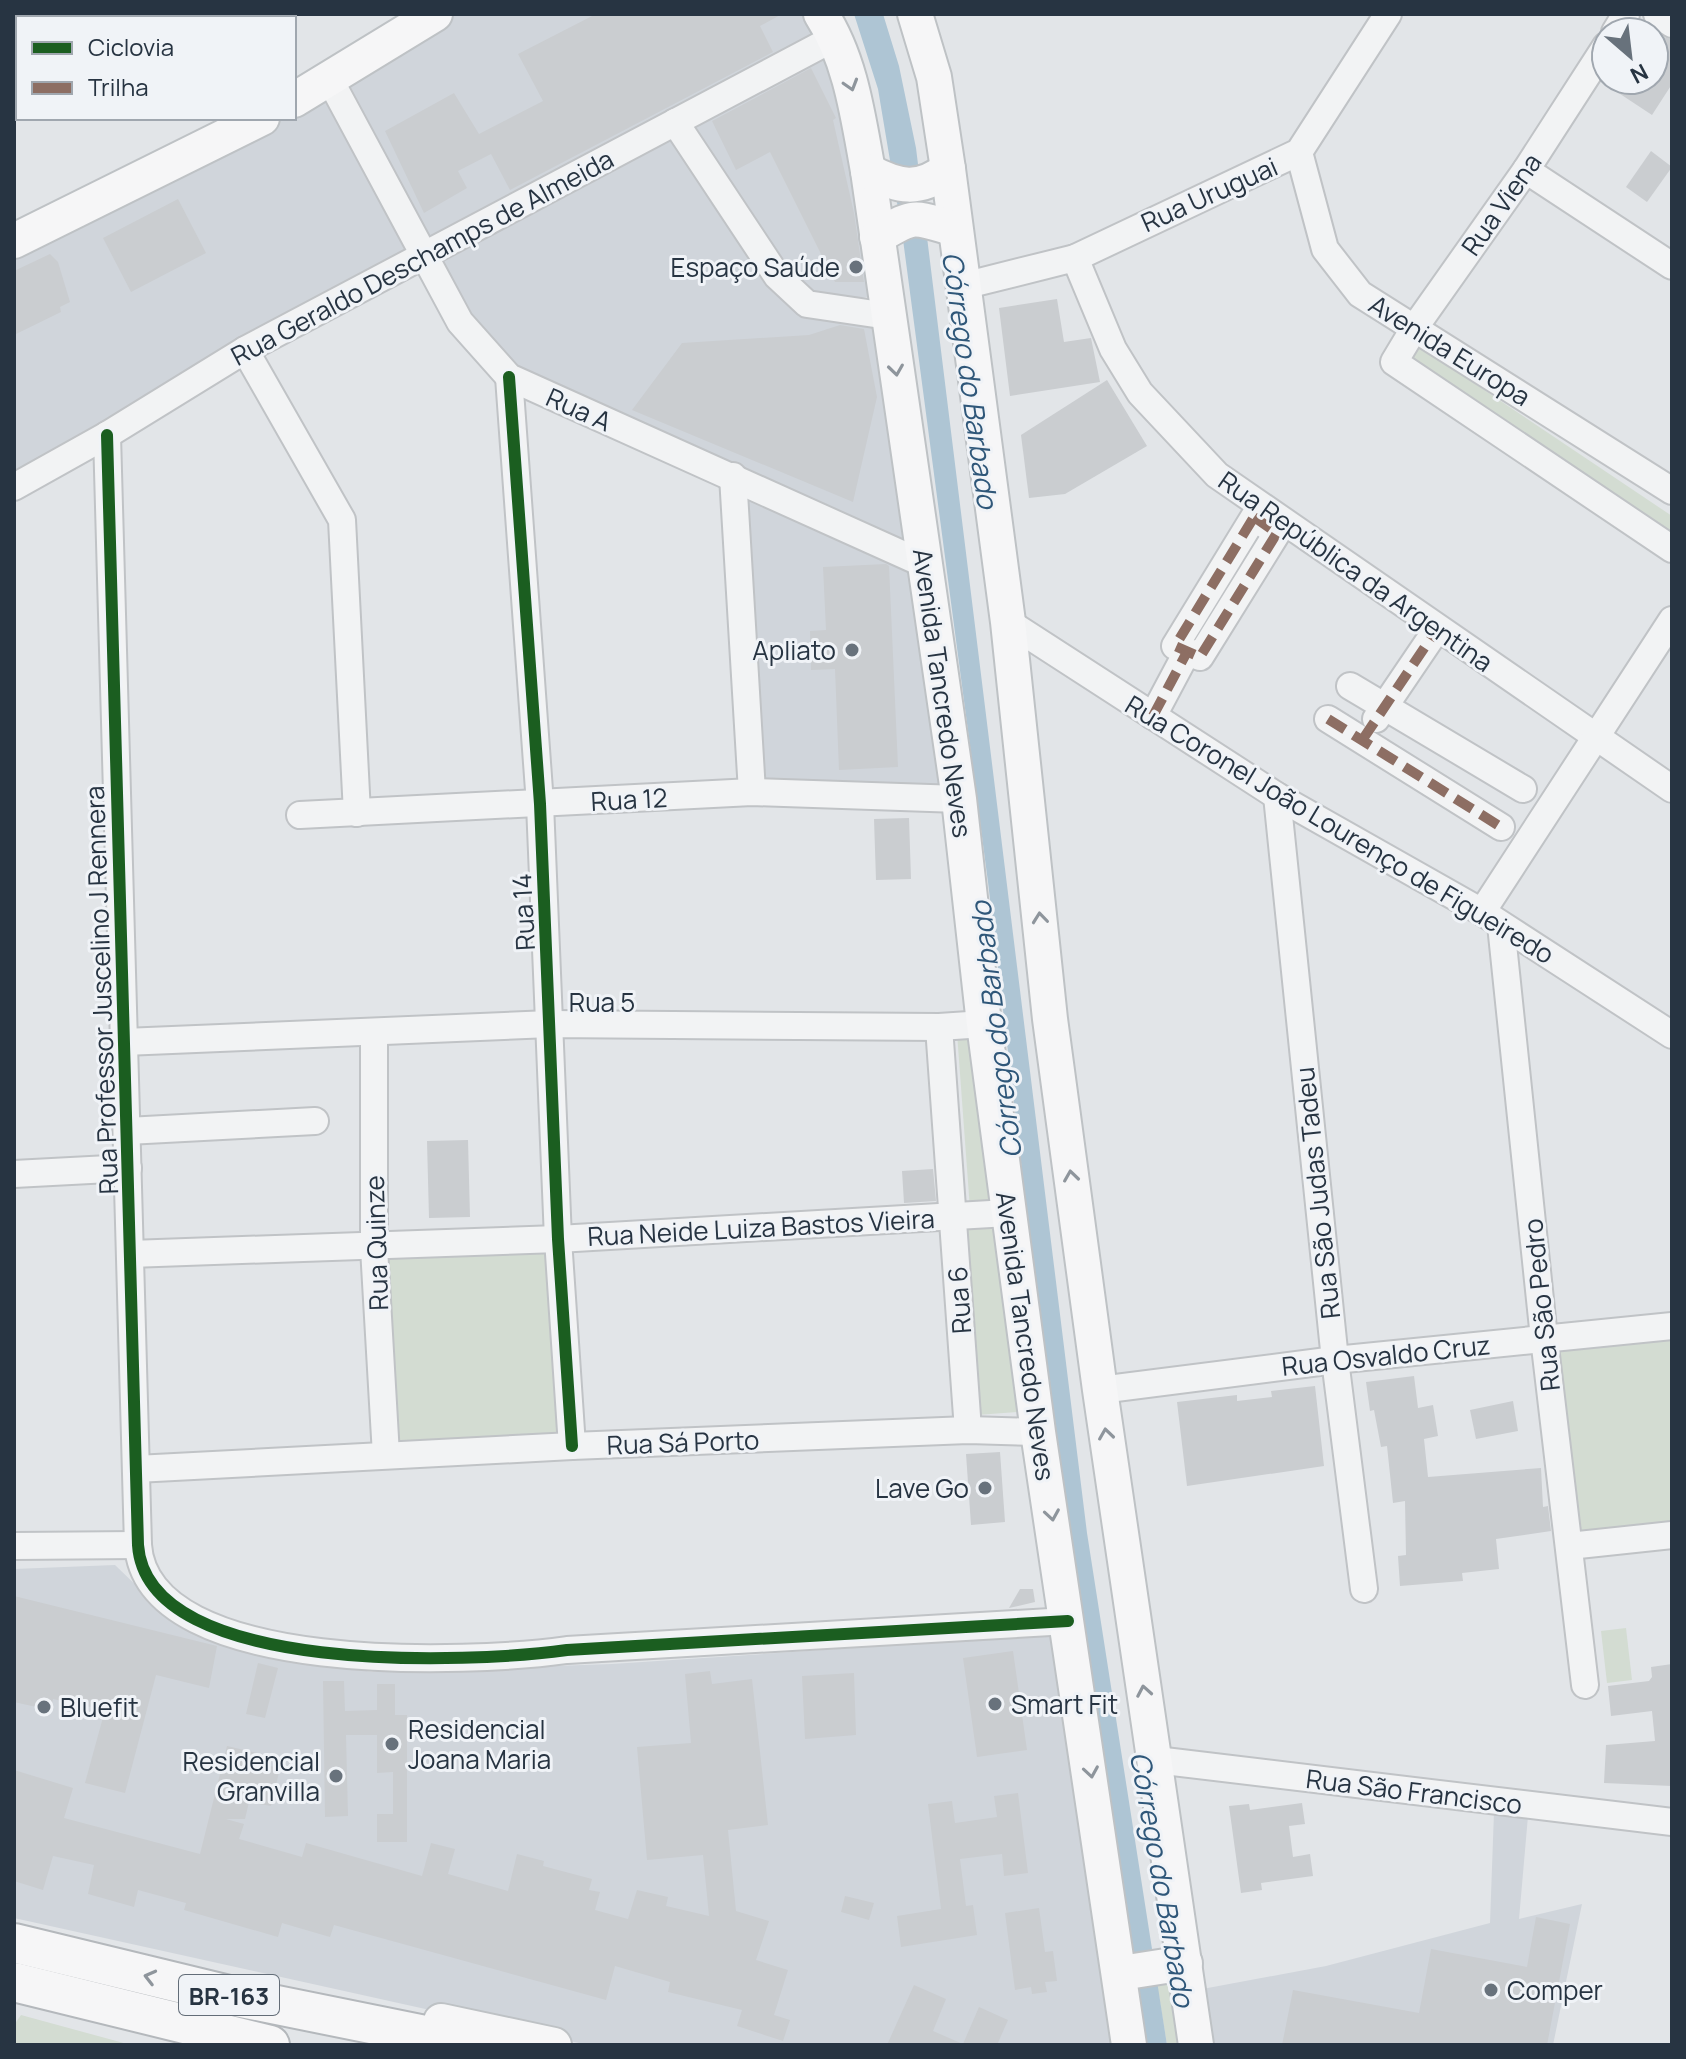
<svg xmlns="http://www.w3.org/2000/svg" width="1686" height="2059" viewBox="0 0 1686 2059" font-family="Manrope,sans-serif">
<rect width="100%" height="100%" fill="#e2e5e8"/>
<g fill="#d0d5db">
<path d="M447,14H810L823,33L424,241L340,80Z"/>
<path d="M830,51L876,296L842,300L814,294L783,268L689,126Z"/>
<path d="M324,92L411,251L14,478V248L273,118H294V107Z"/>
<path d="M675,135L781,294L880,323L913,544L526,371L494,350L460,304L438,255Z"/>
<path d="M742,488L916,567L947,786H760Z"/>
<path d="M115,1565L172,1620L229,1648L372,1672L612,1664L1050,1635L1121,2045H588L14,1918V1569Z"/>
<path d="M1494,1812L1528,1816L1519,1919L1582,1904L1553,2045H1207L1197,1990L1326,1966L1490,1923Z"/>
</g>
<g fill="#d3dcd2">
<path d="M1414,343L1672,516V546L1403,363Z"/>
<path d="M957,1033H978L1003,1209H970Z"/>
<path d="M967,1228H998L1017,1412L977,1415Z"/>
<path d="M556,1244L565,1440L393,1449L384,1253Z"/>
<path d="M1672,1333V1522L1572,1534L1551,1347Z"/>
<path d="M1626,1628L1632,1680L1607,1683L1601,1631Z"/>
<path d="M1172,1981L1183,2045H1167L1159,1996L1127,1985Z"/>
<path d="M21,2015L131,2045H14V2025Z"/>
</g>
<path fill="#aec5d4" d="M854,14H883L899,66L916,148L1087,1533L1167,2045H1141L1049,1401L988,882L902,232L878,89Z"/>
<g fill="#cacdd0">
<path d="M596,14H782L760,26L773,52L510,190L491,154L458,171L467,188L424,213L385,131L454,93L479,134L543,101L518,54Z"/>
<path d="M1661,36L1672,40V84L1652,115L1602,82L1654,80V46Z"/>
<path d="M811,68L836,118L833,120L854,213L864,282H835L770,152L736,170L712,121Z"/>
<path d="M1651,151L1672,167L1647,202L1626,187Z"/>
<path d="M178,199L206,253L131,292L103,238Z"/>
<path d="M50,254L58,262L70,302L60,307L61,312L14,335V271Z"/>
<path d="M1057,299L1064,342L1091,338L1100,382L1010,396L999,308Z"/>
<path d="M840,325L864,329L877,397L853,502L632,410L682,343L809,335Z"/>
<path d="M1107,380L1147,446L1065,494L1029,498L1021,435Z"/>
<path d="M886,564L889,566L898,767L839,770L835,669L811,670L810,631L826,630L823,567Z"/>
<path d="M909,818L911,879L876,880L874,819Z"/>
<path d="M468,1140L470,1217L429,1218L427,1141Z"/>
<path d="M933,1169L936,1201L904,1203L902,1171Z"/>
<path d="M1414,1376L1418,1408L1433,1405L1438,1436L1424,1439L1428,1477L1541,1468L1543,1507L1548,1506L1551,1531L1496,1539L1499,1569L1462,1573L1463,1581L1400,1586L1398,1556L1406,1555L1405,1501L1393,1503L1387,1446L1381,1447L1374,1410L1370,1411L1366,1382Z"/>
<path d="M1315,1386L1324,1466L1187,1486L1177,1402L1237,1395V1401L1272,1397L1271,1391Z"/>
<path d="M1513,1401L1518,1431L1476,1439L1470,1410Z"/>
<path d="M1000,1452L1005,1522L971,1525L966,1454Z"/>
<path d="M1020,1589H1033L1035,1602L1009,1608Z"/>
<path d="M14,1596L217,1646L209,1688L156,1675L125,1793L85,1783L105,1710L53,1699L50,1710L14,1702Z"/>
<path d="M1013,1651L1027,1750L977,1757L963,1658Z"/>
<path d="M258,1663L278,1668L265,1718L246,1714Z"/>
<path d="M1672,1664V1786L1604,1783L1606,1745L1655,1741L1652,1711L1611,1716L1608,1686L1649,1681L1652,1677L1651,1667Z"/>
<path d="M710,1671L712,1684L752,1679L768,1825L728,1830L736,1911L769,1921L756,1960L788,1970L774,2015L790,2020L783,2041L737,2026L742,2010L668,1992L670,1982L615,1966L606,2000L334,1925L330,1937L282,1923L278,1937L184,1910L186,1903L138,1890L134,1907L120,1903L88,1894L94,1865L53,1856L43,1890L14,1881V1770L73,1788L64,1818L200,1854L227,1746L261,1754L259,1764L280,1768L271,1806L249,1802L245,1819H226L244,1824L239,1839L302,1857L306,1843L422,1876L431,1843L455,1849L448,1874L508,1891L517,1854L544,1861L543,1866L592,1879L589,1890L600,1892L595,1910L628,1919L637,1890L668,1897L666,1906L709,1916L703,1855L647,1860L637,1747L691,1743L685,1674Z"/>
<path d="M854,1673L856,1735L805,1739L802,1676Z"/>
<path d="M323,1681H344L345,1711L377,1710V1684H395V1715H407V1842H377V1814H393V1772L377,1773V1735H346L348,1816L325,1817Z"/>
<path d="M1018,1793L1028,1873L1004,1876L1002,1854L960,1859L966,1906L973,1905L977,1935L901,1947L897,1916L941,1909L928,1804L952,1801L955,1823L997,1817L994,1796Z"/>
<path d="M1302,1803L1305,1824L1289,1826L1293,1857L1310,1854L1313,1876L1261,1883L1262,1890L1241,1893L1229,1806L1249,1804L1250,1810Z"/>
<path d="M845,1896L874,1903L869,1920L841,1912Z"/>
<path d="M1039,1908L1045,1952L1053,1951L1057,1981L1045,1982L1047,1992L1032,1994L1031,1987L1015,1990L1005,1913Z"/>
<path d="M1536,1917L1570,1924L1547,2045H1282L1293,1990L1419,2013L1431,1949L1527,1967Z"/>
<path d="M914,1985L946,1999L933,2031L963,2044L979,2007L1008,2020L997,2045H887Z"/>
</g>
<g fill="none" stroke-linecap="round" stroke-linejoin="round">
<defs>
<g id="minor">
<path d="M192,14L193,18"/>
<path d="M1657,14L1672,24"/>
<path d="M1615,32L1626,14"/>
<path d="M1606,46L1526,170L1415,327L1394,362L1672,549"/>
<path d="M330,80L460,322L509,377L924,564"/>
<path d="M675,122L777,276L807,304L888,316"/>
<path d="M1299,152L1325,249L1360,294L1672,491"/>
<path d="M1526,170L1672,266"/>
<path d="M1075,258L1113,349L1140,393L1217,475L1672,789"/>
<path d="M963,286L1075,258L1299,152L1388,14"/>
<path d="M245,350L342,520L357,813"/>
<path d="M509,377L540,804L558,1239L572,1446"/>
<path d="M107,435L138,1545C147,1678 475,1663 567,1650L1068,1621"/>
<path d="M733,476L752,792"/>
<path d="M14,487L107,435L245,350L836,37"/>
<path d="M1254,517L1277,533L1200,657L1175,646Z"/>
<path d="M1008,622L1277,796L1482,912L1672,1035"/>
<path d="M1350,686L1523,789"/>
<path d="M1153,716L1187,652"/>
<path d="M1328,719L1501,827"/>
<path d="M1376,719L1437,629"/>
<path d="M1277,796L1335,1360L1364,1589"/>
<path d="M300,815L752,792L959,799"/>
<path d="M1482,912L1672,620"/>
<path d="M1501,925L1544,1338L1585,1685"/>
<path d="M939,1027L968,1430"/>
<path d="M374,1032V1248L386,1455"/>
<path d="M124,1042L550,1024L939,1027L984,1024"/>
<path d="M127,1131L315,1121"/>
<path d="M14,1174L128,1168"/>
<path d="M130,1254L558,1239L1008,1213"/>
<path d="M1100,1390L1335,1360L1672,1326"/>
<path d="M136,1469L572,1446L968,1430L1038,1432"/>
<path d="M14,1546L138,1545"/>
<path d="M1569,1546L1672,1535"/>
<path d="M1156,1760L1672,1822"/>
</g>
<g id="major">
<path d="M821,14C851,60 858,117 868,171L959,799L984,1024L1038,1432L1129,2045"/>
<path d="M915,14L934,77L948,169L1008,622L1050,1019L1100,1390L1196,2045"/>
<path d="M294,100L435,14"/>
<path d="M868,171C898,187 919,192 948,169"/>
<path d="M877,237C916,213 913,217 955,229"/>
<path d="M14,241L262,118"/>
<path d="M1121,1973L1185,1963"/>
<path d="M441,2021L554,2045"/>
</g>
<g id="highway">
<path d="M14,1943L237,1997L475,2045"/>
<path d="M14,1982L270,2045"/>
</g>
</defs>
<use href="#minor" stroke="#c0c3c6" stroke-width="30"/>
<use href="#major" stroke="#bec2c5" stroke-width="38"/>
<use href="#highway" stroke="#b4b8bc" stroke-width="42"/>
<use href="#minor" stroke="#f2f3f4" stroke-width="26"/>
<use href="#major" stroke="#f6f6f7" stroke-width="34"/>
<use href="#highway" stroke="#f6f6f7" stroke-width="38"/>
<g stroke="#8d6e63" stroke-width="10" stroke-dasharray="20 10" stroke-linecap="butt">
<path d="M1254,517L1277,533L1200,657L1175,646Z"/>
<path d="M1153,716L1187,652"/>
<path d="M1328,719L1501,827"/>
<path d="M1363,739L1437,629"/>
</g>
<defs>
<g id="cycleway">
<path d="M509,377L540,804L558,1239L572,1446"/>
<path d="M107,435L138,1545C147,1678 475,1663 567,1650L1068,1621"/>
</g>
</defs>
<use href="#cycleway" stroke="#f0f3f7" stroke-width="17"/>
<use href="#cycleway" stroke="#1b5e20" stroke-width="12"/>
</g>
<defs><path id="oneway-chevron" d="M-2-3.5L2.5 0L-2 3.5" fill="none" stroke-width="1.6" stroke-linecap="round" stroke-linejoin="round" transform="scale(2)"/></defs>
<g stroke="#8e959c">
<use href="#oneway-chevron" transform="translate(851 85) rotate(73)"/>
<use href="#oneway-chevron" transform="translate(896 370) rotate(82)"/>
<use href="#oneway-chevron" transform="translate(1040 918) rotate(-96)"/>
<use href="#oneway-chevron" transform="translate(1071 1176) rotate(-98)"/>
<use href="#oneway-chevron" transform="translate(1106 1434) rotate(-98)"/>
<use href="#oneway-chevron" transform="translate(1052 1515) rotate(81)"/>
<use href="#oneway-chevron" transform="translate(1144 1691) rotate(-100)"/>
<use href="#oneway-chevron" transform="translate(1091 1772) rotate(81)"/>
<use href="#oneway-chevron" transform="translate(150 1977) rotate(-166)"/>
</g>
<g fill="#68727c" stroke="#f0f3f7" stroke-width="3">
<circle cx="856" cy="267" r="8"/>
<circle cx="852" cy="650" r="8"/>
<circle cx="985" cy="1488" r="8"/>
<circle cx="995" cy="1704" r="8"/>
<circle cx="44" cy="1707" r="8"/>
<circle cx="392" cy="1744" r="8"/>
<circle cx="336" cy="1776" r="8"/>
<circle cx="1491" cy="1990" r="8"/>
</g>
<g text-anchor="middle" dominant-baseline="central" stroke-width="6" stroke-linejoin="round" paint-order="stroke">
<rect fill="#f0f3f7" stroke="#636d78" stroke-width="2" x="179" y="1975" width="100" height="40" rx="6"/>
<g font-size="24" font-weight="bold" fill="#273442">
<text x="229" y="1995">BR-163</text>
</g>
<g font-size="26" fill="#273442" stroke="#f0f3f7">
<text transform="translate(1209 194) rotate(-24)">Rua Uruguai</text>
<text transform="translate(1501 204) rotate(-55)">Rua Viena</text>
<text transform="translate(422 257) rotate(-28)">Rua Geraldo Deschamps de Almeida</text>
<text transform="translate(1450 350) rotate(32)">Avenida Europa</text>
<text transform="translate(579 409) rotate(24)">Rua A</text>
<text transform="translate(1356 571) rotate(35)">Rua República da Argentina</text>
<text transform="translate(943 693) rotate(82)">Avenida Tancredo Neves</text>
<text transform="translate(629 799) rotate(-3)">Rua 12</text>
<text transform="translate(1340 829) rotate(31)">Rua Coronel João Lourenço de Figueiredo</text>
<text transform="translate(523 912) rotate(-93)">Rua 14</text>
<text transform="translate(101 990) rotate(-92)">Rua Professor Juscelino J Rennera</text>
<text x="602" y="1002">Rua 5</text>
<text transform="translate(1317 1193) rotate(-96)">Rua São Judas Tadeu</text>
<text transform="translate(761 1227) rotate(-3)">Rua Neide Luiza Bastos Vieira</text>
<text transform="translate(376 1243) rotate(-92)">Rua Quinze</text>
<text transform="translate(959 1300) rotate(-94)">Rua 6</text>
<text transform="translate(1541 1305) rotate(-96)">Rua São Pedro</text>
<text transform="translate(1026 1336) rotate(82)">Avenida Tancredo Neves</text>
<text transform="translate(1386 1355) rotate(-6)">Rua Osvaldo Cruz</text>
<text transform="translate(683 1442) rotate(-2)">Rua Sá Porto</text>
<text transform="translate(1414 1791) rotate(7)">Rua São Francisco</text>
</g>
<g font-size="26" fill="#273442" stroke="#f0f3f7" text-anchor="end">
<text x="840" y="267">Espaço Saúde</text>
<text x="836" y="650">Apliato</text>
<text x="969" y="1488">Lave Go</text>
<text x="1011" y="1704" text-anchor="start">Smart Fit</text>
<text x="60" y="1707" text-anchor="start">Bluefit</text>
<text x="408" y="1729" text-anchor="start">Residencial<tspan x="408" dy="30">Joana Maria</tspan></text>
<text x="320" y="1761">Residencial<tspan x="320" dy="30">Granvilla</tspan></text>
<text x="1507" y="1990" text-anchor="start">Comper</text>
</g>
<g font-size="28" font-style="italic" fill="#2f5779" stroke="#f0f3f7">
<text transform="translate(971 380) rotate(82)">Córrego do Barbado</text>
<text transform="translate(995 1030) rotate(-97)">Córrego do Barbado</text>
<text transform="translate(1163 1879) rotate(80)">Córrego do Barbado</text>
</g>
</g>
<rect width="1686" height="2059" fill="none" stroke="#273442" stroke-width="32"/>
<rect x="16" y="16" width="280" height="104" fill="#f0f3f7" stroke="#a0a7af" stroke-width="2"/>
<rect x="32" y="42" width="40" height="12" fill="#1b5e20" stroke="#a0a7af" stroke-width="2"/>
<text x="88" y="56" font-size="24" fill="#273442">Ciclovia</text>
<rect x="32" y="82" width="40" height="12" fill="#8d6e63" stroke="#a0a7af" stroke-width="2"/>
<text x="88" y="96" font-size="24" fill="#273442">Trilha</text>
<g transform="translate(1630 56) rotate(152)"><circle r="38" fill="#f0f3f7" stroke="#a0a7af" stroke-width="2"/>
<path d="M0-6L14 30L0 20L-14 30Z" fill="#68727c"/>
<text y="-12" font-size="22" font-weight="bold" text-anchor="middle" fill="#273442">N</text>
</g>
</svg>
